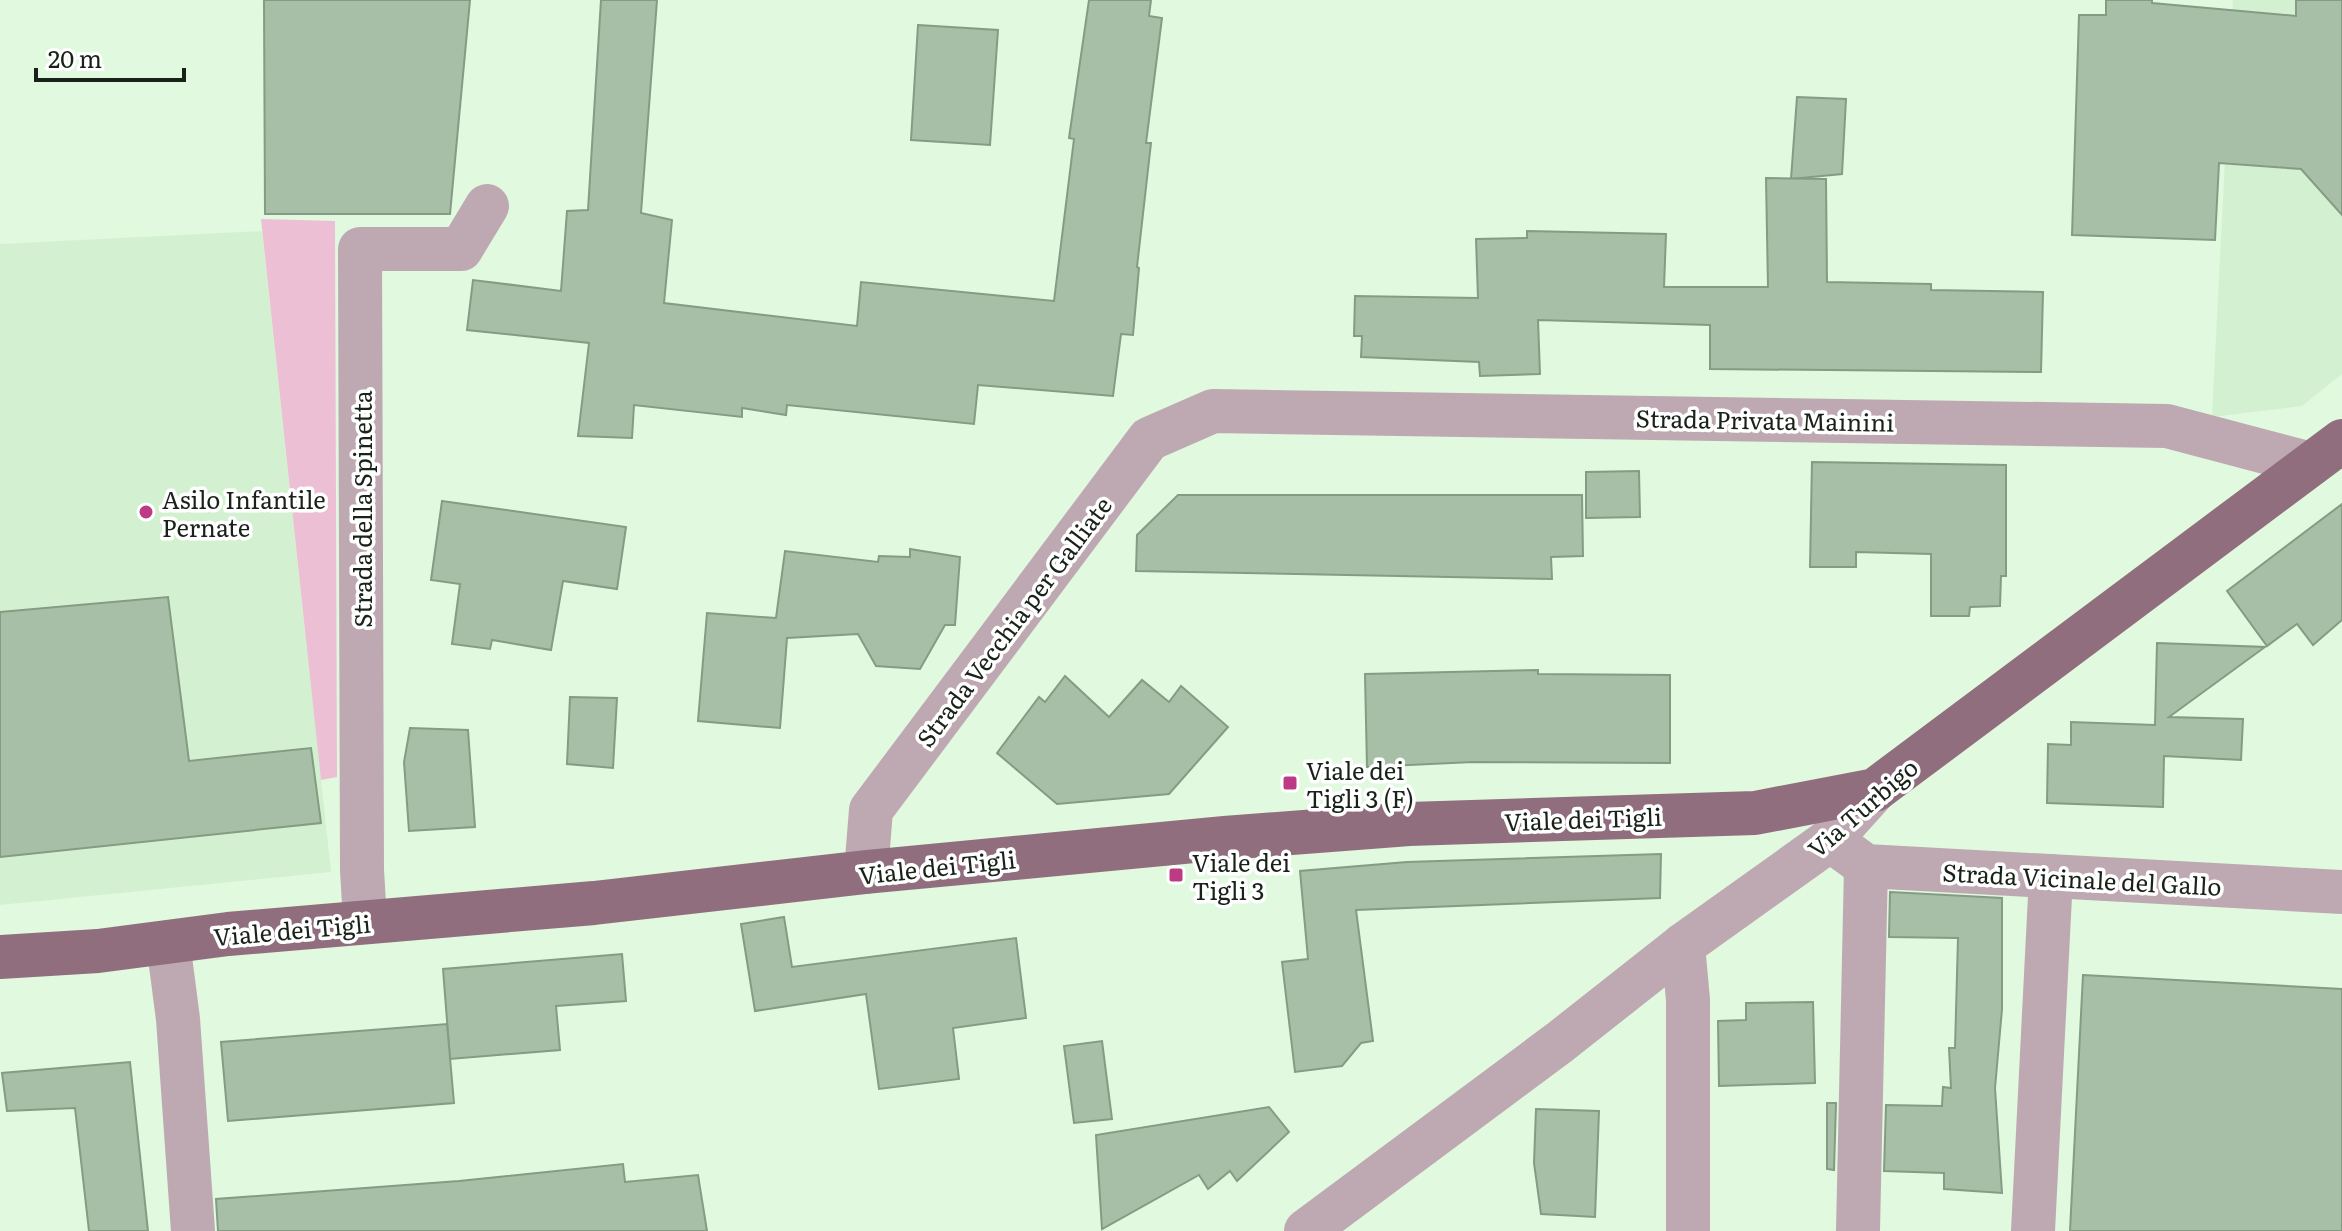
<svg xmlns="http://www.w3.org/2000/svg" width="2342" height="1231" viewBox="0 0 2342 1231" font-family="Literata,serif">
<rect width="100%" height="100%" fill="#e1f9df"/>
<g fill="#d3f1d1">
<path d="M2233,0H2342V374L2302,406L2212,417Z"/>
<path d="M262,231L331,872L0,905V244Z"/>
</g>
<path fill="#edbfd4" d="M261,219L335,221L337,777L321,780Z"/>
<g fill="#a8bfa7" stroke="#859b84" stroke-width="2">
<path d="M264,0H470L450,214H265Z"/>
<path d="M601,0H657L641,213L672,220L664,303L857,326L861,282L1054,301L1074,139L1069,138L1089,0H1151L1149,16L1162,18L1146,143H1151L1137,267L1139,268L1133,335L1121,334L1113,396L978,385L974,424L787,405L786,415L742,408V417L634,405L632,438L578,436L589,343L467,330L473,280L561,291L567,211L588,210Z"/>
<path d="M2106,0H2152V3L2296,16V0H2342V215L2301,169L2219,163L2215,240L2072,235L2079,15H2106Z"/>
<path d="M918,25L998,30L990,145L911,140Z"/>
<path d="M1797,97L1846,99L1842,174L1791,179Z"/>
<path d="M1766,178L1826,179L1827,282L1931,284V290L2043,292L2041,372L1710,369V325L1538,320L1540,374L1480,376L1479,362L1361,357L1362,336H1354L1355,296L1478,298L1476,239L1527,238V231L1666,234L1664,287H1768Z"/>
<path d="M1812,462L2006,465V576H2001L2000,606L1970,607L1969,616H1931V554L1856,552V567H1810Z"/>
<path d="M1639,471L1640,517L1586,518V472Z"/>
<path d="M1178,495H1582L1583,556L1551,557L1552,579L1136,571L1137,535Z"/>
<path d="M442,501L626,527L617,589L563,581L551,650L492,640L490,649L452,644L460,584L431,580Z"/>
<path d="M2342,504V620L2313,645L2297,624L2267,646L2227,591Z"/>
<path d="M910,549L960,557L955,625H945L920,669L876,666L858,634L787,638L780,728L698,721L707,613L776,618L785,551L878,562L879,556L910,557Z"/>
<path d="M168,597L189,761L311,748L321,823L0,857V612Z"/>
<path d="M2157,643L2265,647L2169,717L2243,719L2241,760L2164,756L2163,807L2047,803L2048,744L2071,745V722L2155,725Z"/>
<path d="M1538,670V674L1670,675V763L1473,762L1367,767L1365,674Z"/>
<path d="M1065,676L1109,717L1142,680L1169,702L1181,686L1228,727L1169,794L1057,804L997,753L1039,697L1045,702Z"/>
<path d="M570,697L617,698L613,768L567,764Z"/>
<path d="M410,728L468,730L475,827L409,831L404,762Z"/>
<path d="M1661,854L1660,898L1356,910L1373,1041L1361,1043L1342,1066L1295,1072L1282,962L1308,959L1300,871L1407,862Z"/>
<path d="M1890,892L2002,898V1009L1995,1088L2002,1193L1944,1189V1173L1884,1171L1886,1105L1942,1106L1943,1087L1951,1088L1949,1048H1955L1958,938L1889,937Z"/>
<path d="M784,917L792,967L1016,938L1026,1018L953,1028L959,1079L879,1089L866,994L755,1011L741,924Z"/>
<path d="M622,954L626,1001L556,1006L560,1050L450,1059L443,969Z"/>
<path d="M2083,975L2342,989V1231H2070Z"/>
<path d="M1813,1002L1815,1083L1719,1086L1718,1021L1746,1020V1003Z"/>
<path d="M447,1024L454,1103L228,1121L221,1042Z"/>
<path d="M1102,1041L1112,1119L1074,1123L1064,1046Z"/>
<path d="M130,1062L148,1231H89L75,1108L7,1111L2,1073Z"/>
<path d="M1827,1103H1836L1834,1170L1827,1169Z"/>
<path d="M1269,1107L1289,1132L1237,1181L1230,1171L1208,1189L1199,1175L1102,1229L1096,1135Z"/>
<path d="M1536,1109L1599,1111L1595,1217L1541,1214L1534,1163Z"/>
<path d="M623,1164L625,1182L698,1175L707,1231H218L216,1199L459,1181Z"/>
</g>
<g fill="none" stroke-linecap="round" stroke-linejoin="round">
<g stroke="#bea9b2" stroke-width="44">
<path d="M1830,840L1866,866L2342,892"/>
<path d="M866,872L871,810L1149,439L1213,411L2167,426L2311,464"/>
<path d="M365,921L362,870L360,249H461L487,206"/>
<path d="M168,942L178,1019L193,1231"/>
<path d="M1683,945L1688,1000V1231"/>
<path d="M1306,1231L1560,1042L1683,945L1830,840L1875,790"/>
<path d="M1858,1231L1866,866"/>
<path d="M2033,1231L2051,876"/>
</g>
<path stroke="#916e7e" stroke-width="44" d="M0,957L98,951L228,934L594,903L866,872L1225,838L1409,824L1755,813L1875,790L2342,441"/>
</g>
<g fill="#bc3b84" stroke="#fff" stroke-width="3">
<circle cx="146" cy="512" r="8"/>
<rect x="1282" y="775" width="16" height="16" rx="4"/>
<rect x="1168" y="867" width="16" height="16" rx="4"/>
</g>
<g text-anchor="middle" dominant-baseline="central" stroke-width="7" stroke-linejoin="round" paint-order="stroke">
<g font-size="24" fill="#192219" stroke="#fff">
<text transform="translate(1765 419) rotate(1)">Strada Privata Mainini</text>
<text transform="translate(361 509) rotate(-90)">Strada della Spinetta</text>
<text transform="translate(1013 621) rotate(-53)">Strada Vecchia per Galliate</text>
<text transform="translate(1862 807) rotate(-41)">Via Turbigo</text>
<text transform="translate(1583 818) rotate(-2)">Viale dei Tigli</text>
<text transform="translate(937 866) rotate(-6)">Viale dei Tigli</text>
<text transform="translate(2082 878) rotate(3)">Strada Vicinale del Gallo</text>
<text transform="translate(292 929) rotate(-5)">Viale dei Tigli</text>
</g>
<g font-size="24" fill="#192219" stroke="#fff" text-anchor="start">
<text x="162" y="498">Asilo Infantile<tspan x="162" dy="28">Pernate</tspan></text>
<text x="1306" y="769">Viale dei<tspan x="1306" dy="28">Tigli 3 (F)</tspan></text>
<text x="1192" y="861">Viale dei<tspan x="1192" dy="28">Tigli 3</tspan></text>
</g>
</g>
<path d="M36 68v12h148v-12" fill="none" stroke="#192219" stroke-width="4"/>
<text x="48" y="68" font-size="24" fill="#192219" stroke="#ffffff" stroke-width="6" paint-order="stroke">20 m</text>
</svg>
